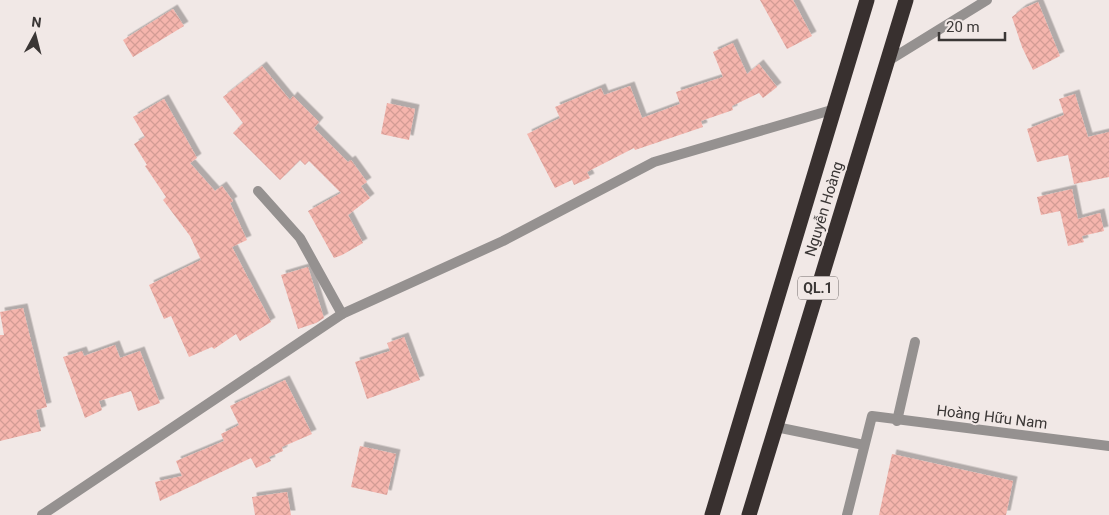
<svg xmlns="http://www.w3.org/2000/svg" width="1109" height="515" viewBox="0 0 1109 515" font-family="Roboto,sans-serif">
<defs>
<pattern id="building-cross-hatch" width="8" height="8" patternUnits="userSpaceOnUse" patternTransform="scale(1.25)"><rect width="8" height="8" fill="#f5b5ad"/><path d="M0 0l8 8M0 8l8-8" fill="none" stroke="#d39c95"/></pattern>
<filter id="shadow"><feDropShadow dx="4.5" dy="-4.5" stdDeviation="0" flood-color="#0004"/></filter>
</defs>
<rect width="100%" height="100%" fill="#f1e8e6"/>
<g fill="url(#building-cross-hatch)" filter="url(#shadow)">
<path d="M760,0H793L812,36L787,49Z"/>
<path d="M1038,2L1060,56L1033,70L1022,47L1012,17L1022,9Z"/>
<path d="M173,9L184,26L133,57L123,40Z"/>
<path d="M733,43L747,74L759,64L777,87L763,98L759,93L732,106L733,110L701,121L703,127L635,150L634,148L587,172L590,178L574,185L572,180L555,188L527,134L560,118L555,107L601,88L604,95L630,86L642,118L680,104L676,92L723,77L713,52Z"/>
<path d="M262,66L290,100L293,96L319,122L314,128L348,162L351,160L367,182L361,186L370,198L348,215L363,243L342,255L334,258L308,211L341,193L309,161L305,165L300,160L280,180L233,133L243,123L223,97Z"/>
<path d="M1075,94L1088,137L1109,132V177L1074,184L1068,155L1037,162L1027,129L1064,115L1059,99Z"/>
<path d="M164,99L197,158L190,163L215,191L222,186L233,201L230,203L247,240L232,247L271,322L240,341L236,334L214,349L212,347L189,357L171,316L164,319L149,285L201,260L190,236L163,200L166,197L145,166L147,165L134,144L145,137L133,117Z"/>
<path d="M387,103L415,109L409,140L381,134Z"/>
<path d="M1072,189L1078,219L1100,213L1104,231L1082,236L1084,242L1068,246L1060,211L1041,215L1037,197Z"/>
<path d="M308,267L324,318L316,323L298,329L281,275Z"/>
<path d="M23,308L47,407L36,410L41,431L0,441V335H4L0,312Z"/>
<path d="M404,337L420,380L367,399L355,362L390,351L387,343Z"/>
<path d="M115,345L120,358L140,351L160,403L138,411L131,391L99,401L102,410L85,418L63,357L82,351L84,356Z"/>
<path d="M285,380L312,434L282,447L283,451L269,457L271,461L256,468L251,458L160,501L155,482L182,476L176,461L224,441L221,434L239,425L230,406Z"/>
<path d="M360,446L396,454L387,495L351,487Z"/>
<path d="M892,454L1013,481L1006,515H879Z"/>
<path d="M287,492L291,515H255L252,497Z"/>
</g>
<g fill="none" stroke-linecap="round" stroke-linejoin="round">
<g stroke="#959190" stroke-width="10">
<path d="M888,61L987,0"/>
<path d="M258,191L300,238L342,314"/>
<path d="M897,421L915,342"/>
<path d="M776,427L864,445"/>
<path d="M42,515L342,314L503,241L654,162L835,109"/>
<path d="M847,515L872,416L1109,446"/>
</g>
<g stroke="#38302f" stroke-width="15">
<path d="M712,515L867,0"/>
<path d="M749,515L906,0"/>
</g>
</g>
<g text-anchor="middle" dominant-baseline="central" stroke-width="4" stroke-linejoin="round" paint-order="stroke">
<rect fill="#f1e8e6" stroke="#716b6a" stroke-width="1" x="798" y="276.5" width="40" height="23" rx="4"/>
<g font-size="14" font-weight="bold" fill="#3a3635">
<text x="818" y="288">QL.1</text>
</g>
<g font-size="15" fill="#3a3635" stroke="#f1e8e6">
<text transform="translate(824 209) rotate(-73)">Nguyễn Hoàng</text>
<text transform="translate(992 417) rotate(7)">Hoàng Hữu Nam</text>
</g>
</g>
<g transform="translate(35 35) rotate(7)" stroke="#f1e8e6" stroke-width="4" paint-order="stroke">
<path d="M0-4L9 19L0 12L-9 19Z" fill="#3a3635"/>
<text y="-8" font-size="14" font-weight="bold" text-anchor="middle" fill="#3a3635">N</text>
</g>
<path d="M939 32v8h66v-8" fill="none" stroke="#3a3635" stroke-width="2.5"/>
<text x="946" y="32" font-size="15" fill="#3a3635" stroke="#f1e8e6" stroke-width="4" paint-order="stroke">20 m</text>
</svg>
